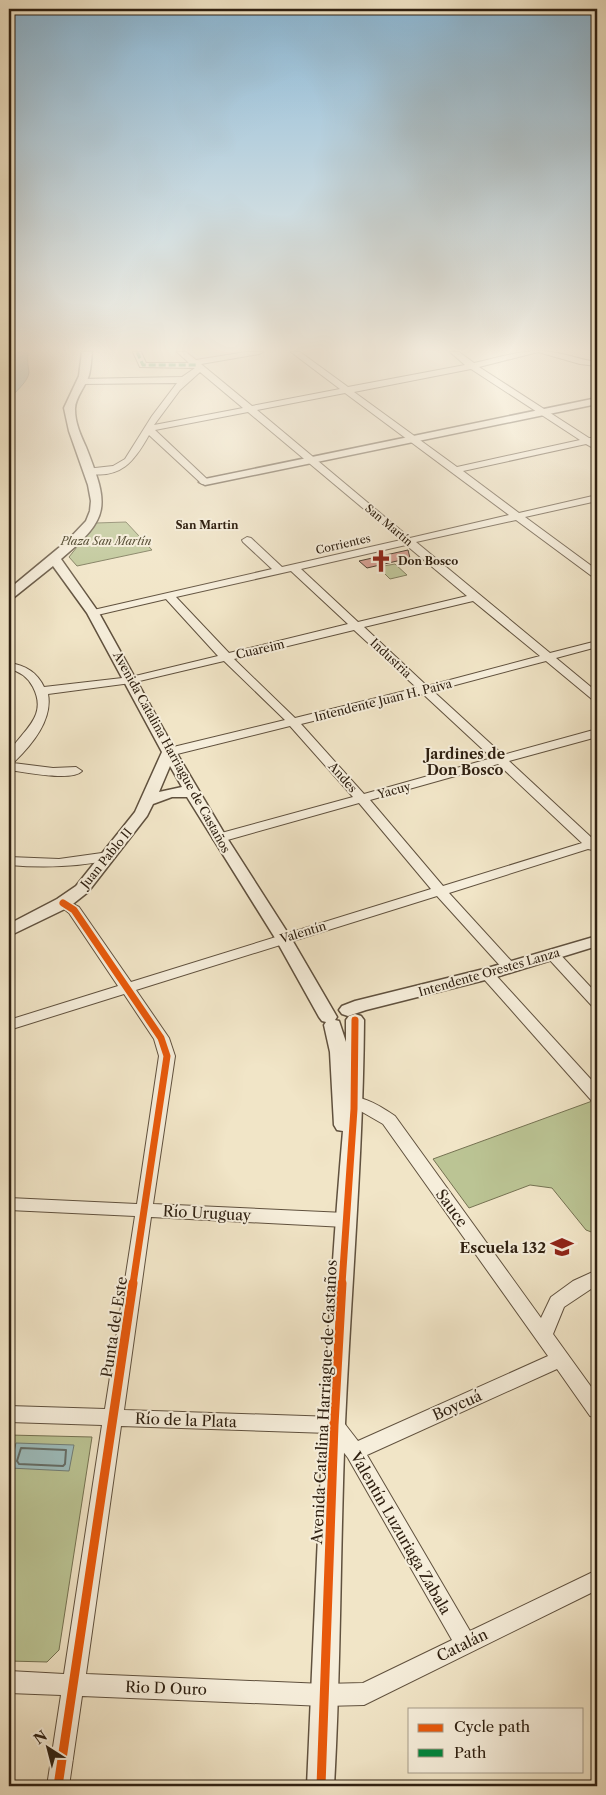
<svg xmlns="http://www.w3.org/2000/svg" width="606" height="1795" viewBox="0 0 606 1795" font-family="'Libre Caslon Text',serif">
<rect width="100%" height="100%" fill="#f1e5c7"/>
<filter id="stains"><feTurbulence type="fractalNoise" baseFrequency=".004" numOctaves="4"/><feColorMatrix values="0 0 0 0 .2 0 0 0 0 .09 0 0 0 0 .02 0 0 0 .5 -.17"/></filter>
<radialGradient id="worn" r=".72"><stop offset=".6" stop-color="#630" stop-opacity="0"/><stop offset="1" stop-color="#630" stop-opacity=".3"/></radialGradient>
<g fill="#bbc494" stroke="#757252">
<path d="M126,522L152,550L77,566L69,557L96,523Z"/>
<path d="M395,564L407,575L390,579L378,567Z"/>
<path d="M595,1100L597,1103V1238L594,1233L586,1230L552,1188L530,1185L469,1208L433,1159Z"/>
<path d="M9,1435L92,1437L59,1650L47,1662L9,1661Z"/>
</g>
<g fill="#9dbdbd" stroke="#717e78">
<path d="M9,352H28C27,360 28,365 29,372C29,381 14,393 9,399Z"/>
<path d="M16,1443L74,1445L69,1471L10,1468Z"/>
</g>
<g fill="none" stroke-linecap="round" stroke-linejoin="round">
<path stroke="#666e67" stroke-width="2" d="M21,1448L66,1450L65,1464L63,1466L19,1464L17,1461Z"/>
</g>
<path fill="#d29387" stroke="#2f2011" d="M408,550L410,558L367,568L359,561Z"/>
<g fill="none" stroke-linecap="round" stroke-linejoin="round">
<defs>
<g id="minor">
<path d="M133,352H141L146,363H189L177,352H186L196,360L246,352H263L259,354L201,364L252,406L340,389L291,352H300L348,387L465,365L450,352H459L474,363C499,358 525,348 551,352C567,354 581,360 597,362V366L580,364L538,352L479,367L589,438H595L597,450L586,444L463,471L519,513L597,495V501L525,517L597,570V578L593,577L516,520L416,542L550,653L597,641V647L556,658L597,692V701L593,700L546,661L433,691L503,755L597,729V737L509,761L593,839L597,838V851L588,849L449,893L514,964L516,967L514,970H504L437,896L136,990L169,1038L175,1056L153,1204L345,1213L351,1215L354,1220L351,1225L345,1227L151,1217L124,1410L334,1417L341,1419L358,1441L548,1356L383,1124L357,1109L338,1106L336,1102L338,1098C358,1092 379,1105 395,1116L541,1318L551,1297L573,1281L597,1270V1285L564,1307L553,1334L597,1395V1418L590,1416L557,1369L367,1455L470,1631L597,1570V1590L364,1705L324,1706L82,1696L69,1786H47L61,1695L9,1693V1671L64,1674L102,1425L9,1422V1406L105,1409L135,1216L9,1210V1198L137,1204L159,1056L154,1039L124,994L9,1030V1020L118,986L69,913L56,903L58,900L63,899L79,907L131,982L431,889L359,803L224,841H214L212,838L214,835L353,797L290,726L169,756L165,755L163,752L165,749L285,720L224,661L131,683L48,694C53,720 31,746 13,763L53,768L76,767L82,771C72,782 24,772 9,770C9,764 7,756 10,751C24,729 48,716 33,687C28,677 19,671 9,669V663C25,665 37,672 44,687L131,677L218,656L166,599L93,616L89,615L88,613L89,611L272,569L243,542L242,540L247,537L251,538L282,567L401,540L248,412L155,430L208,480V484H202L149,435C134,462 120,480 86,473V469L113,466L125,459L152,416L177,383L82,384L79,383V379L182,377L195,368L140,367ZM471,369L580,440L457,467L354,392ZM200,372L243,408L154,425L180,390ZM345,393L509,515L410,538L257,410ZM406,545L467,596L358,622L301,569ZM291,571L348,624L229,653L176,597ZM473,601L540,656L427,686L364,627ZM354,630L417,688L295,718L234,659ZM423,694L492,758L364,794L301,724ZM498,764L582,843L443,886L370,800ZM121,1426L329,1433L348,1458L452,1640L363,1683L324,1684L86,1674Z"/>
<path d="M109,852L114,853L116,856L114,859C79,867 44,868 9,865V857L59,859Z"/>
<path d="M552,949L557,951L597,994V1008L592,1006L547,957L545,954L547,951Z"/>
<path d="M487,969L492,971L597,1086V1102L591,1100L482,977L480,974L482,971Z"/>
</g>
<g id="tertiary">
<path d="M82,352H92C91,359 91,368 89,375C86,386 74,399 75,410C75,423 81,436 86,447C109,506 111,517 61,559L99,613L176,752L227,838L291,938L337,1017L335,1020L339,1021L346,1042V1020L349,1016L355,1014L361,1016L364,1020C363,1155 351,1289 345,1424C340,1545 341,1666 334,1786H307C317,1568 324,1349 343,1131L337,1130L334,1125L330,1052L324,1025L326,1022L322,1021L319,1017L275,938L187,797H172L153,804L147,816L88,892L69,907L9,936V924L57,899L76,886L135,812L162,752L87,613L53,566L13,598L9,599V589L67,541L86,521L90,511L91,501L88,485L69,431L64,408L79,376ZM170,766L182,787L159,792Z"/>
<path d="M597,398V404L205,485L199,482L205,479Z"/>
<path d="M597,936V946L493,978L366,1010L348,1016L342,1014L339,1010L342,1006L355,1001L484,969Z"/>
</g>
</defs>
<use href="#minor" stroke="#60513e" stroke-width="2"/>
<use href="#tertiary" stroke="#60513e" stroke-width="3"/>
<use href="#minor" fill="#f6eedb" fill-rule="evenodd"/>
<use href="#tertiary" fill="#f6eedb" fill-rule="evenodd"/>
<path stroke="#00873e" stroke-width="3" stroke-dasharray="7 3" stroke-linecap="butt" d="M137,352L143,365H196"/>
<defs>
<g id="cycleway-far1">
<path d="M63,903L74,910L161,1038L167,1056L133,1284"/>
<path d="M342,1284L354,1109L355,1020"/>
</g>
<g id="cycleway">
<path d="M58,1786L133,1283"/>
<path d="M321,1786L334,1425L342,1283"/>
</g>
</defs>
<use href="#cycleway-far1" stroke="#f6eedb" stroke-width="10"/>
<use href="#cycleway" stroke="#f6eedb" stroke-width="12"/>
<use href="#cycleway-far1" stroke="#e8590c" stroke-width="7"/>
<use href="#cycleway" stroke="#e8590c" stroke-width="9"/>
</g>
<linearGradient id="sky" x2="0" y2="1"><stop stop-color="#8ab8d7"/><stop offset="0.58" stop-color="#f9f3e6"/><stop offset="1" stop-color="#f9f3e6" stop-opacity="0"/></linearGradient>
<rect width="606" height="603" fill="url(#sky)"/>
<defs>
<symbol id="church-bare" viewBox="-9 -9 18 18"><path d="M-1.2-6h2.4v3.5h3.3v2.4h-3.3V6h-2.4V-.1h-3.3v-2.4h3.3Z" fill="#8f2418" stroke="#f6eedb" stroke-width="2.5" paint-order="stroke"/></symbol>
<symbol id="school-bare" viewBox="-9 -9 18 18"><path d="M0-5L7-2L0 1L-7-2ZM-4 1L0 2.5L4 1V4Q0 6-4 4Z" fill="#8f2418" stroke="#f6eedb" stroke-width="2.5" paint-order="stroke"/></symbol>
</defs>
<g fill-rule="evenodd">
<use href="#church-bare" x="365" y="545" width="32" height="32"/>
<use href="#school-bare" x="546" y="1231" width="32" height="32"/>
</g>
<g text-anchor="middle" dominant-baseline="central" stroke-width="4" stroke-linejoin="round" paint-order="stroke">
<g font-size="11" font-weight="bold" fill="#2f2011" stroke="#f6eedb">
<text x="207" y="525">San Martin</text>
</g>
<g font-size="11" fill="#2f2011" stroke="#f6eedb">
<text transform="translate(389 525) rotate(40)">San Martín</text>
<text transform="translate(343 544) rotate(-13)">Corrientes</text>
</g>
<g font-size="11" font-style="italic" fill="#595138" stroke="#f6eedb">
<text x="106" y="541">Plaza San Martín</text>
</g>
<g font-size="11" font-weight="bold" fill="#2f2011" stroke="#f6eedb" text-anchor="start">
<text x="398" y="561">Don Bosco</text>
</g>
<g font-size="12" fill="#2f2011" stroke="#f6eedb">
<text transform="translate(260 649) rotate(-13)">Cuareim</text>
<text transform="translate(391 658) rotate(43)">Industria</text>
<text transform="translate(383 700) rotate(-14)">Intendente Juan H. Paiva</text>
<text transform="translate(172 752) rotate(61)">Avenida Catalina Harriague de Castaños</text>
<text transform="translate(343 777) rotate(48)">Andes</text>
<text transform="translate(394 790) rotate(-15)">Yacuy</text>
<text transform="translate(106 858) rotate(-51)">Juan Pablo II</text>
<text transform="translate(303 932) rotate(-17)">Valentín</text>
<text transform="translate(489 972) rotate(-16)">Intendente Orestes Lanza</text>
</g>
<g font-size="14" font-weight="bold" fill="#2f2011" stroke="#f6eedb">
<text x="465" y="754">Jardines de<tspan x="465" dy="16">Don Bosco</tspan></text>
</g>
<g font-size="15" fill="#2f2011" stroke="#f6eedb">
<text transform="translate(452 1208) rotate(54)">Sauce</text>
<text transform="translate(207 1213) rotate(3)">Río Uruguay</text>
<text transform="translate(114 1327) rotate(-81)">Punta del Este</text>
<text transform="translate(324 1402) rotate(-87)">Avenida Catalina Harriague de Castaños</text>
<text transform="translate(457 1405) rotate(-24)">Boycuá</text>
<text transform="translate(186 1420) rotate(2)">Río de la Plata</text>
<text transform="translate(401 1533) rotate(60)">Valentín Luzuriaga Zabala</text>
<text transform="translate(462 1645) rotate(-26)">Catalán</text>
<text transform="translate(166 1688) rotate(2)">Rio D Ouro</text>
</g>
<g font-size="15" font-weight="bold" fill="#2f2011" stroke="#f6eedb" text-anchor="end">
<text x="546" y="1247">Escuela 132</text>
</g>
</g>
<rect width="606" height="1795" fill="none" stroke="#f1e5c7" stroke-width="30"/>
<rect x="10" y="10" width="586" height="1775" fill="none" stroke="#2f2011" stroke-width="2.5"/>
<rect x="15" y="15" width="576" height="1765" fill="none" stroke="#2f2011"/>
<rect x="408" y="1708" width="175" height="65" fill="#f6eedb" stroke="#a69c8a"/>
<rect x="418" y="1724" width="25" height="8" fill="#e8590c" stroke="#a69c8a"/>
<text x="454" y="1732" font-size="15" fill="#2f2011">Cycle path</text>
<rect x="418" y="1749" width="25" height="8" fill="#00873e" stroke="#a69c8a"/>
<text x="454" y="1758" font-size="15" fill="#2f2011">Path</text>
<g transform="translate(48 1748) rotate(324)" stroke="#f6eedb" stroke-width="4" paint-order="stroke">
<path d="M0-4L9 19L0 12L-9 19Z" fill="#2f2011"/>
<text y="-8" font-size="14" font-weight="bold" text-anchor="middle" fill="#2f2011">N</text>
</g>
<rect width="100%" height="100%" filter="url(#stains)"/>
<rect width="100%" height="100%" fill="url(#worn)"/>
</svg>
